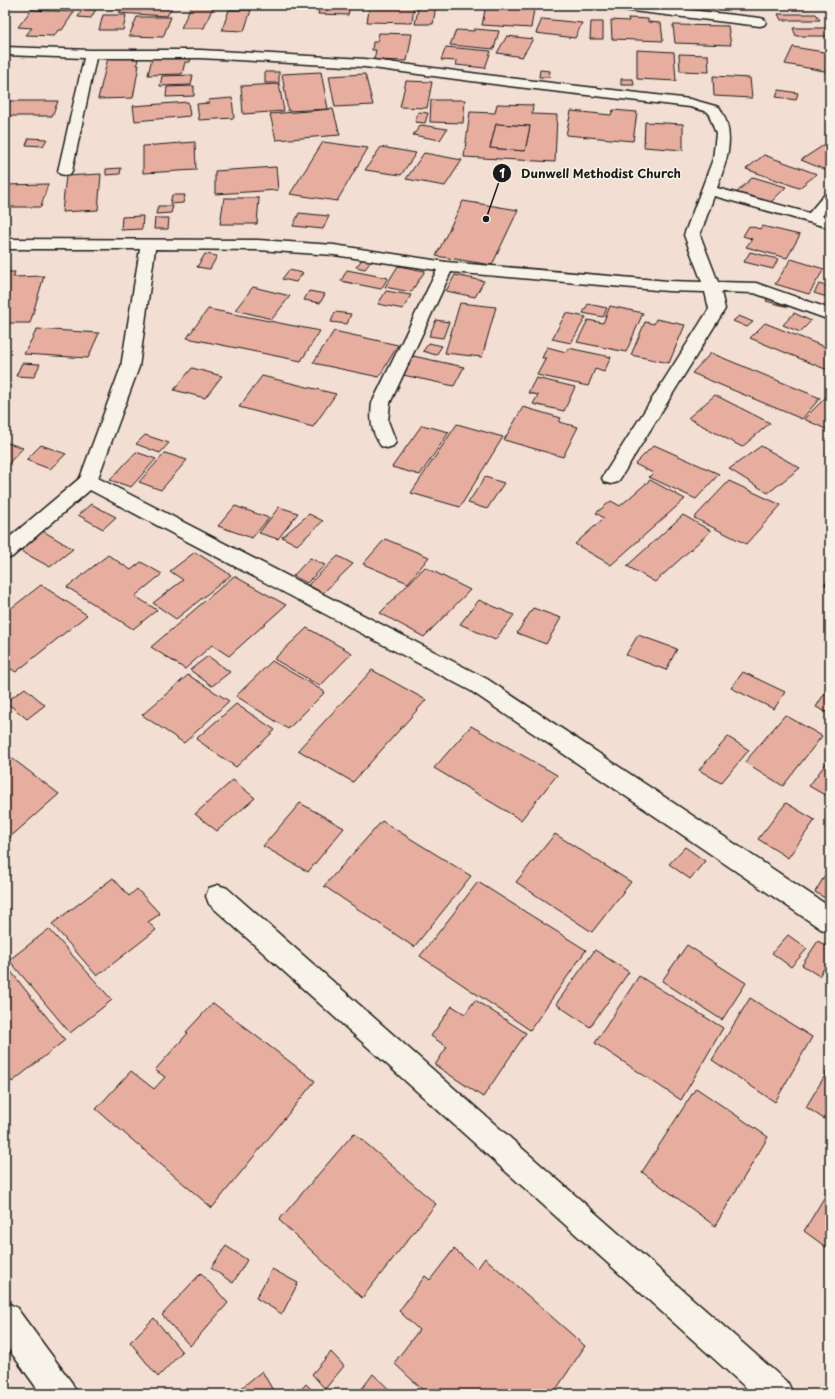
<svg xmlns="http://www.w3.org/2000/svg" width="835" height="1399" viewBox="0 0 835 1399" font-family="'Playpen Sans',sans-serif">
<rect width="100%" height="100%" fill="#f2ded2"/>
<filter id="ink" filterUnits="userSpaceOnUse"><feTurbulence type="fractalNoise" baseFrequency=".025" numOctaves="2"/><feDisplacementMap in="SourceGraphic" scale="8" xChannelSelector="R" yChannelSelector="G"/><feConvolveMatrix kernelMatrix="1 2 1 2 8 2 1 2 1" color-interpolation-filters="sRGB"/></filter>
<g filter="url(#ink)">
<g fill="#e7ae9f" stroke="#1c1c1c" fill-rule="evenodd">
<path d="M101,5H119L117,9L99,8Z"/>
<path d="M124,5H173L167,16L119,13Z"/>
<path d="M265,5H313L311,8Z"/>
<path d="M320,5H350L348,15L318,14Z"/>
<path d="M370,5H414L412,23L367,22Z"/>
<path d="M419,5H436L433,24H415Z"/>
<path d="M486,5H528L527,9H534L531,28L482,25Z"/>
<path d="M191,6L213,7L204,28H181Z"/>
<path d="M83,8L96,9L91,18L78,17Z"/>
<path d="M31,10L74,12L62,30H58L54,36L26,35L32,28L18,27Z"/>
<path d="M229,10H251L244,31L222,30Z"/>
<path d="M778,14H816L820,20H781Z"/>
<path d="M103,15H126L123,30H99Z"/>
<path d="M137,17H171L163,37L129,36Z"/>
<path d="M628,18L648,19V22L661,23L663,41L612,39L611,20L629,21Z"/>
<path d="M542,19L582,23L575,38L536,33Z"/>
<path d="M591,22H603V39H590Z"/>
<path d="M673,25L728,26L731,45L675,43Z"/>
<path d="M793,28H829L830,36H796Z"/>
<path d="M474,29L499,31L494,49L450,45L456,30L474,31Z"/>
<path d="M379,33L412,34L407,61L374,60L376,50H372L373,42H377Z"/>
<path d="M507,36L533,39L522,57L497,53Z"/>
<path d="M446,47L491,51L485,68L456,65L457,61L441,60Z"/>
<path d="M793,47L830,53V72L785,64Z"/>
<path d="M637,50L674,52L676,81L637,79Z"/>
<path d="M679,54L708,55L709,72L680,71Z"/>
<path d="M108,58H138L137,65H139L133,98L98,99Z"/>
<path d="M152,58H191L190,62H185L182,74L148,75Z"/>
<path d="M540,70L550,71L549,77H539Z"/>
<rect x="265" y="72" width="14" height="11"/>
<path d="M321,72L328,109L288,111L282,74Z"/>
<path d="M365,74L373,105L335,107L329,76Z"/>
<path d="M193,75L191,85L160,86L162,76Z"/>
<path d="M713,76L750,78L752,98L714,96Z"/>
<path d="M621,79H633L634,85H621Z"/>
<path d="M406,81L432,82L427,108L400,107Z"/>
<path d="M279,84L284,111L243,114L241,86Z"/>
<path d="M194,86V96L166,97L167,87Z"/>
<path d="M779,90L798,93L796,100L776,97Z"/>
<path d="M232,98L234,118L199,120L197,104L209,103L208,100Z"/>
<path d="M431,100H465L463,123L430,122Z"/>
<path d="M5,101H58L52,116H5Z"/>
<path d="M188,102L190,116L135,121L133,106Z"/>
<path d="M497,104L533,105L532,114L557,115L555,162L464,157L470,112L495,113ZM496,124L530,126L525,151L490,148Z"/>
<path d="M333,109L340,135L276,140L270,114Z"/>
<path d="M613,110L637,112L633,141L566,135L571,111L611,115Z"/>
<path d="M418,112L428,113L425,123L415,122Z"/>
<path d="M645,122L683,124V150L644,147Z"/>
<path d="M496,124L530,126L525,151L490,148Z"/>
<path d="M421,125L447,129L440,140L413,135Z"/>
<path d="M29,138L47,139L43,146L26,145Z"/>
<path d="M195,142L196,170L143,173V146Z"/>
<path d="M323,142L368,148L337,201L290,194Z"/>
<path d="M824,145L830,147V169L828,171L801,160Z"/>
<path d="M381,147L416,153L401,175L365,170Z"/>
<path d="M424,153L462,160L445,186L406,179Z"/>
<path d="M764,155L817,174L799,188L746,169Z"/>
<path d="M276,167L278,190L215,194V171Z"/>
<path d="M121,168L120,174L106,175V169Z"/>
<path d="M101,174L98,210L62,212L66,176Z"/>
<path d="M753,177L786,187L769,204L736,193Z"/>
<path d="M48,184L41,207H5V185Z"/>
<path d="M172,195H185L183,203L170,204Z"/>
<path d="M224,198H259L257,224H220Z"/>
<path d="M463,201L518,210L492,265L436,256Z"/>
<path d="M158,206H173L171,213L156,214Z"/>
<path d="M299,213L329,216L323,229L293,226Z"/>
<path d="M143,216L142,229L121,230L122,217Z"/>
<path d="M155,218H169L168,229H154Z"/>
<path d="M749,226L760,229L762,226L800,235L787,258L746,247L752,239L743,236Z"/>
<path d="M750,252L778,259L773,269L744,262Z"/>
<path d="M205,254L217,256L210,269L197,267Z"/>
<path d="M364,257L373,259L365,269L356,267Z"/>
<path d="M791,259L824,269L809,294L775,284Z"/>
<path d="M398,266L425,271L411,292L385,287Z"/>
<path d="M289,270L303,273L296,282L282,279Z"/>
<path d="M347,270L388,278L381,289L341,281Z"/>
<path d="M5,272H15L13,277L44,276L30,323H5Z"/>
<path d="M455,275L484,281L475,297L446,291Z"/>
<path d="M819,284L830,287V298L814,293Z"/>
<path d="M253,287L290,296L272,319L235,310Z"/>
<path d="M309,291L325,294L320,303L304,300Z"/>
<path d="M386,291L411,295L403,309L378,304Z"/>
<path d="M769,296L791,302L788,307L766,301Z"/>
<path d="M460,303L496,307L482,357L445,353Z"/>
<path d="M588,304L607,308L603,317L583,313Z"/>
<path d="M610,306L643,313L626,352L577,342L588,320L603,323Z"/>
<path d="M208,309L320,331L301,361L187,338Z"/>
<path d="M335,312L351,314L347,324L331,322Z"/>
<path d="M566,313L586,317L571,343L552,339Z"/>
<path d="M794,313L811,321L800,332L783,325Z"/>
<path d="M739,316L753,322L747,327L733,321Z"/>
<path d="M656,319L685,325L669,363L631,355L645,322L654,324Z"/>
<path d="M436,320L449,322L443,338L429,336Z"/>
<path d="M765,323L830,349V371L750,338Z"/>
<path d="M37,329L99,333L88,358L24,354Z"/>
<path d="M334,331L398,345L379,377L313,363Z"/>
<path d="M429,343L442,346L436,355L423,351Z"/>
<path d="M547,347L566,352L568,348L611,357L604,372L595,369L588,386L537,375L546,358H542Z"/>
<path d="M711,353L820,398L802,419L692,373Z"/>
<path d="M413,356L464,367L454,386L403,375Z"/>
<path d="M22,363L40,364L34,377L16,376Z"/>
<path d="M192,368L222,376L205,398L174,390Z"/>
<path d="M262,376L336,394L313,427L239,407Z"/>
<path d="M536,378L575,387L564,411L533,404L538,395L528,393Z"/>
<path d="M829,394L830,395V431L804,419Z"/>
<path d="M715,395L770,423L742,447L688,418Z"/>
<path d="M523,407L561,418L559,422L578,427L563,457L504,440Z"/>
<path d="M457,424L503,437L460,507L411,493Z"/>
<path d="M422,425L449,432L420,475L392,467Z"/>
<path d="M145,435L169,443L160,453L136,444Z"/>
<path d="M5,442L23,448L5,467Z"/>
<path d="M41,445L66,454L50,469L26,460Z"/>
<path d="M654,445L719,474L696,499L649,477L653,473L635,464Z"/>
<path d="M761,446L800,468L768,493L729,469Z"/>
<path d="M136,452L156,459L131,487L110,480Z"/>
<path d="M165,453L187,460L161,490L139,482Z"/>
<path d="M485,477L504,483L487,509L468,503Z"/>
<path d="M650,480L685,499L611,565L575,544L604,518L596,513L611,501L620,506Z"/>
<path d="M729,481L781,505L746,544L694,518Z"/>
<path d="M91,504L116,517L103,529L78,515Z"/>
<path d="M235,506L269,518L252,538L218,526Z"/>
<path d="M279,507L298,513L278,539L259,533Z"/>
<path d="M309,514L323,521L297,545L282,537Z"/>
<path d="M683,515L711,531L655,582L627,566Z"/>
<path d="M43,531L73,549L50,567L19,550Z"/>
<path d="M385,539L429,557L408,583L363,564Z"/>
<path d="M195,552L231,575L176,619L153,603L183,580L170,571Z"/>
<path d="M108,555L131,570L141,562L162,574L135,596L157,610L133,629L67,587Z"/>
<path d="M338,556L353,564L323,593L308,585Z"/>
<path d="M310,558L325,565L307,583L293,576Z"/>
<path d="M425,567L470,590L424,637L380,613Z"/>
<path d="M234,576L286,605L229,656L212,645L185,669L151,647Z"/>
<path d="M41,585L87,615L16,672L5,665V613Z"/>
<path d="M479,600L514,615L495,640L460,624Z"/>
<path d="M533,608L561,618L546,644L517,633Z"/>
<path d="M307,628L352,653L320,686L274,659Z"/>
<path d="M638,635L677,649L666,670L626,655Z"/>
<path d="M208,656L230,672L212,686L190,670Z"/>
<path d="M272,661L325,692L288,729L236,696Z"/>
<path d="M372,670L426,700L353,782L298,750Z"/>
<path d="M743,672L785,692L774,709L731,688Z"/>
<path d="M188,675L229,701L184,743L142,715Z"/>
<path d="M25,688L45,705L27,719L6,702Z"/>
<path d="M826,691L830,693V714L816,707Z"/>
<path d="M236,704L275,730L236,767L196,739Z"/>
<path d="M785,715L822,736L783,786L745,762Z"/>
<path d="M471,726L557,775L521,820L434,768Z"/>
<path d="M728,737L749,750L721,783L699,770Z"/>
<path d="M5,753L59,794L8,839L5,837Z"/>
<path d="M830,758V798L809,786Z"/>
<path d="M233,780L255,798L217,831L195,814Z"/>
<path d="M300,803L344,828L308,872L263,846Z"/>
<path d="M786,803L815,820L788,858L758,839Z"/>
<path d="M382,821L471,876L414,947L324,886Z"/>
<path d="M555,834L631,882L592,932L516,882Z"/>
<path d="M685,847L705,861L690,879L669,864Z"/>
<path d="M830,867V901L815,892Z"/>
<path d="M113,878L129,896L137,889L160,914L148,922L156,930L97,976L52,924Z"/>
<path d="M478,882L586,950L530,1030L420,956Z"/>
<path d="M49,929L112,1000L70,1033L9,960Z"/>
<path d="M788,935L807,949L791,967L772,953Z"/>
<path d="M818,941L830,948V959L819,976L802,965Z"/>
<path d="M687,945L746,983L722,1020L662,981Z"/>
<path d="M595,950L629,972L590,1027L556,1004Z"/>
<path d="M5,964L65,1040L12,1082L5,1073Z"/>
<path d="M639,976L723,1028L681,1100L595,1043Z"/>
<path d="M750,998L812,1037L775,1102L712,1060Z"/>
<path d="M475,1000L526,1033L483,1097L435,1065L447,1047L431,1036L452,1006L465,1014Z"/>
<path d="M213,1003L315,1081L212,1208L96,1109L131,1071L154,1089L165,1077L155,1070L188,1033L186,1032Z"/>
<path d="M830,1067V1123L806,1107Z"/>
<path d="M696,1088L768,1137L715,1226L642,1172Z"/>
<path d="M354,1133L436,1204L362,1298L279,1220Z"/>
<path d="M830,1188V1250L804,1231Z"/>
<path d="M226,1246L247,1260L233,1283L211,1268Z"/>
<path d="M454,1249L477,1269L485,1258L585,1346L553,1394H427L394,1363L419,1330L399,1311L425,1276L430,1280Z"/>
<path d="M272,1269L298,1283L282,1314L256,1298Z"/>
<path d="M201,1273L228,1303L190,1346L162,1315Z"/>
<path d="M154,1318L182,1352L158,1377L130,1342Z"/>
<path d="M331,1352L344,1366L325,1389L312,1374Z"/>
<path d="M262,1371L275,1394H241L239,1390Z"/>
<path d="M373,1374L394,1394H358Z"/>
<path d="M306,1384L316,1394H297Z"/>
</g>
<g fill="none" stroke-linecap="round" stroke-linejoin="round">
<defs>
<g id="street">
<path d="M609,5H646L760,18L764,19L766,22L764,25L760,26L615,9L611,8Z"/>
<path d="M5,47L91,50H200L365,59L509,78L690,99L719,107C737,134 727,160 717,188L809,213L825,194L830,193V206L822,216L830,218V228L714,196L700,235L718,282L756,283L830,309V320L754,293L721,292L725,309L618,482L611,484L604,482L602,478L709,309L705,292L668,291L451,272L390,403L388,421L396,442L393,446L387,448L381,446C371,431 370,420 372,403L437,270L334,255L258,250L155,249L139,367L98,478L487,679L830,907V932L821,929L471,691L90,490L12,557L5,559V541L80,478L121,367L140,249H5V239L258,240L334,245L446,262L668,281L702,282L684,235L713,159L716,134L708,112L690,107L509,86L365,67L200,58H96L72,171L70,174L65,175L60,174L58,171L84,58L5,55Z"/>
<path d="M218,885L227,888L788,1383L793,1394H753L209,904L206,896L209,888Z"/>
<path d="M5,1302L16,1307L72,1383L77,1394H41L5,1344Z"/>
</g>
</defs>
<use href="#street" stroke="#1c1c1c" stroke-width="3"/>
<path stroke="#1c1c1c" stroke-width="2.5" stroke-dasharray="3 3" stroke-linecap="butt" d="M825,585L830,579"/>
<use href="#street" fill="#f7f3e8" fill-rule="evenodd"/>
</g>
</g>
<path fill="none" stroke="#1c1c1c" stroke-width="1.5" d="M486 219L502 173"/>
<g fill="#1c1c1c" stroke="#f7f3e8" stroke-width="1.5">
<circle cx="486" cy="219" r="4"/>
<circle cx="502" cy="173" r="10"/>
</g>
<g font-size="12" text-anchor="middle" font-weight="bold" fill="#fff">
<text x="502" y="178">1</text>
</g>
<g font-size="12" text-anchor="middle" font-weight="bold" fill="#1c1c1c" stroke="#f7f3e8" stroke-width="3" stroke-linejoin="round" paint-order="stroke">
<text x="601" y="178">Dunwell Methodist Church</text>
</g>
<rect width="835" height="1399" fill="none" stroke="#f7f3e8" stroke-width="20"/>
<rect x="10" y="10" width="815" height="1379" fill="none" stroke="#1c1c1c" stroke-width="1.5" filter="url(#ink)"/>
</svg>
